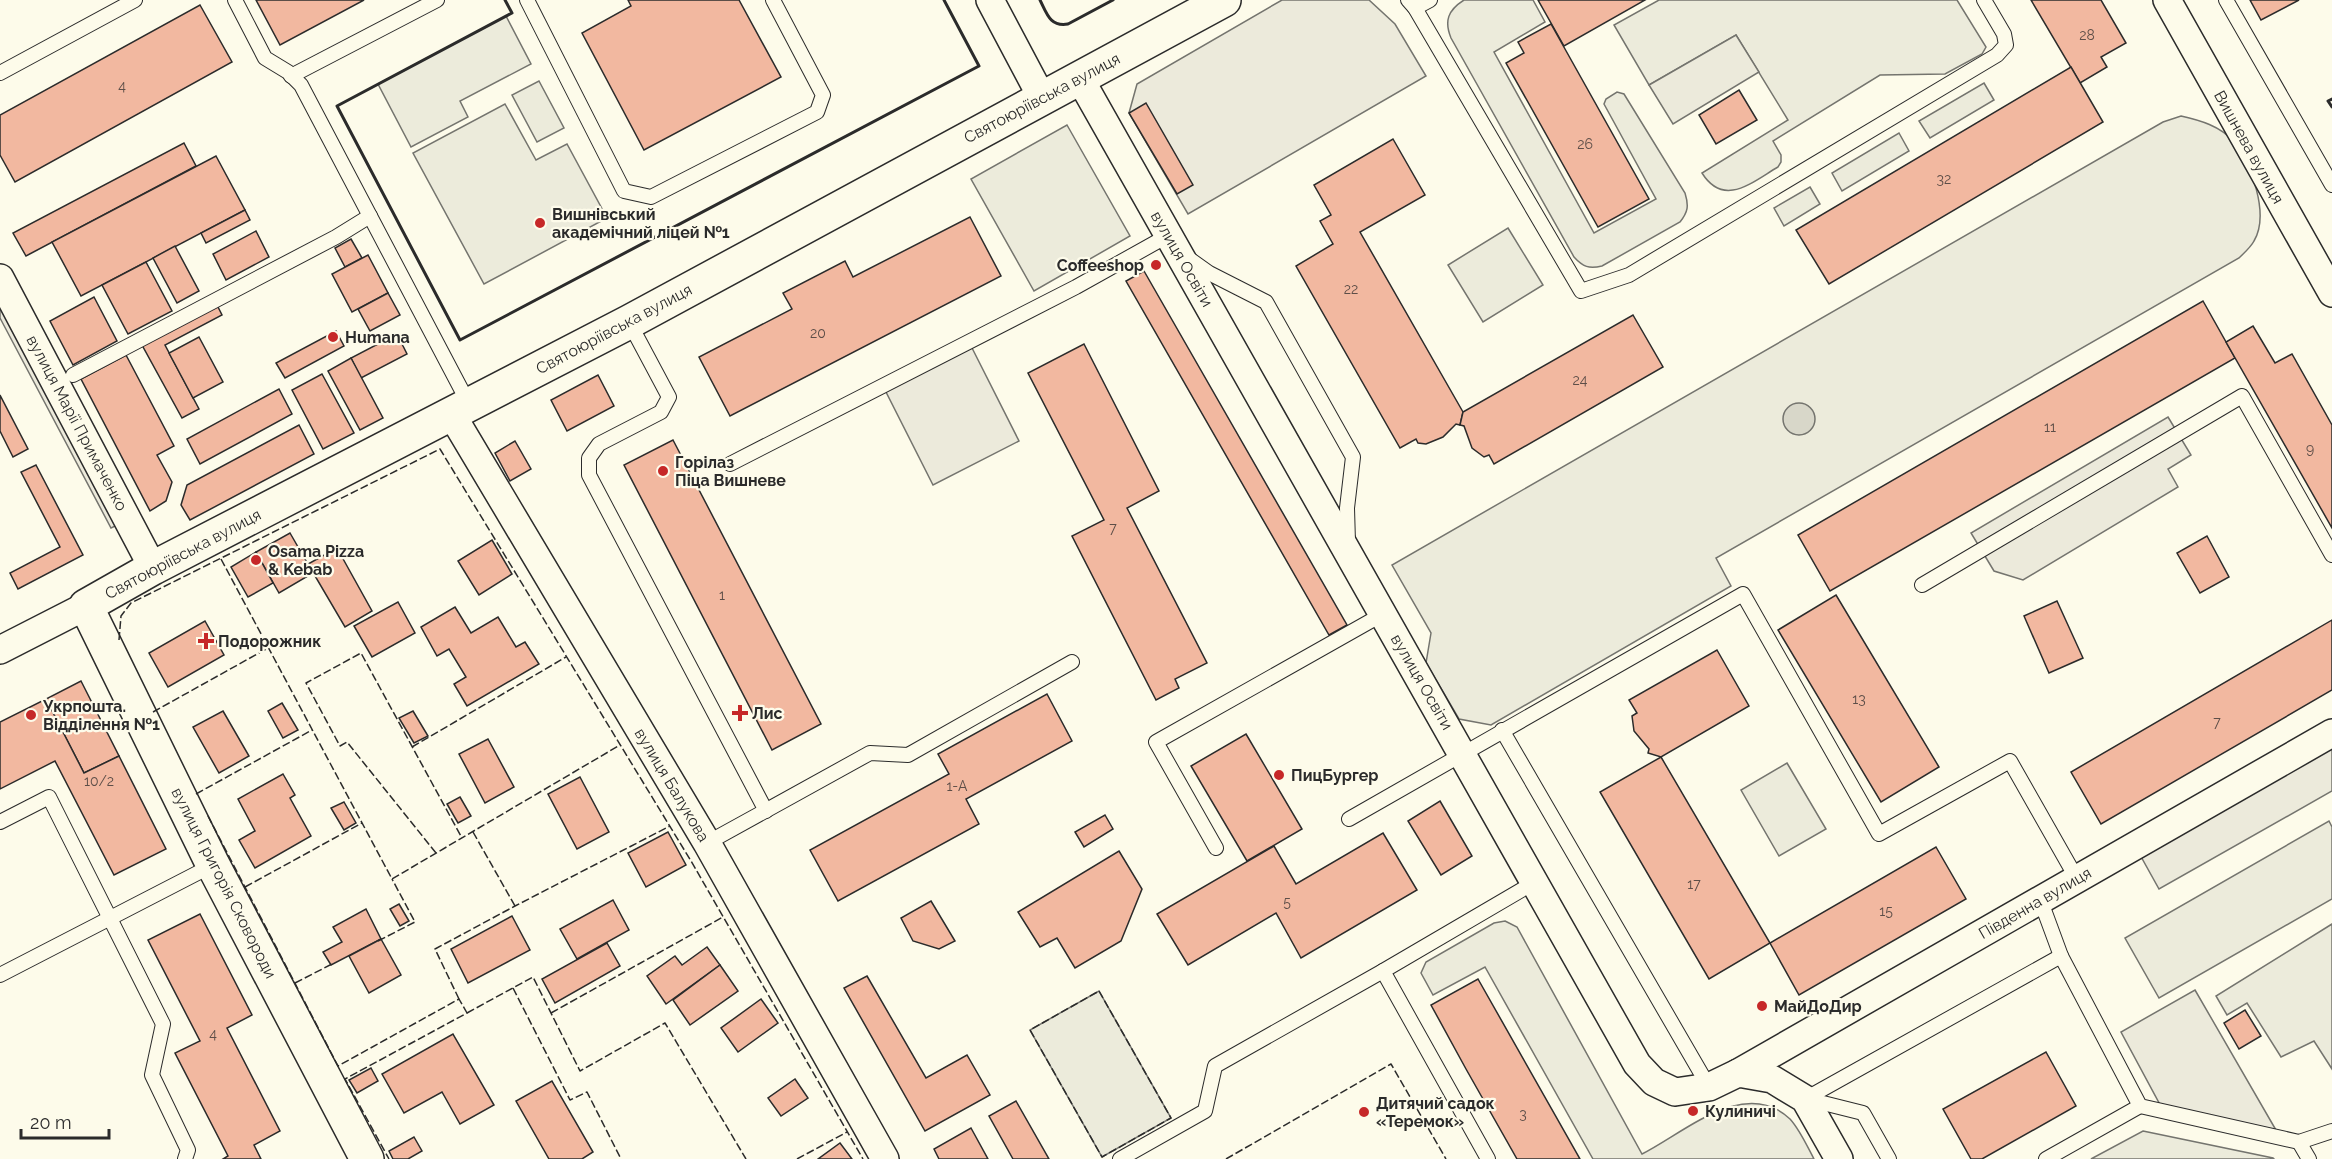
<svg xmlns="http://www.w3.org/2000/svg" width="2332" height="1159" viewBox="0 0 2332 1159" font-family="Raleway,sans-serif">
<rect width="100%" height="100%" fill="#fdfbea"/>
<g fill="#ecebdb" stroke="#74746e" stroke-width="1.5">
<path d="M1464,0H1533L1545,22L1494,52L1594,233L1656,199L1604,104L1606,99L1617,92L1624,94L1685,193C1689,206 1688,212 1680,222L1602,266C1589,269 1583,267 1574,257L1451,38C1444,21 1448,10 1464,0Z"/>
<path d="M1659,0H1957L1986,47L1982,54L1945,74L1880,75L1773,141L1781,155V162L1778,167C1752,182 1724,208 1702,173L1788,120L1736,35L1649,85L1614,25Z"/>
<path d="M506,16L531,64L460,101L468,117L411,147L378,84Z"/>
<path d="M539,81L564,128L537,142L512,95Z"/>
<path d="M1984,83L1994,100L1930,138L1919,121Z"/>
<path d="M505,104L536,160L567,144L607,218L484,284L413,153Z"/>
<path d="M2181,116C2199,120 2221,126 2234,142C2251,164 2270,214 2254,241C2251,247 2244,253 2239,258L1716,558L1731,586L1491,725L1459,719L1426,663L1431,633L1392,565L2163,122Z"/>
<path d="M1067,125L1130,236L1034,291L971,179Z"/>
<path d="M1899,133L1909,151L1842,191L1832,173Z"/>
<path d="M1810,187L1820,204L1784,226L1774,208Z"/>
<path d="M1508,228L1543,285L1483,322L1448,265Z"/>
<path d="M1787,763L1826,829L1779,856L1741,790Z"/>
<path d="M2329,821L2332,827V899L2159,998L2125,938Z"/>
<path d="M1505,921L1517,927L1642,1154C1684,1133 1745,1076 1790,1119C1800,1130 1807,1146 1814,1159H1593L1485,967L1433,995L1421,973L1426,962L1494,923Z"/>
<path d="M2332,924V1069L2314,1041L2281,1057L2247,1003L2227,1015L2216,996Z"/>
<path d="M1099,991L1171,1118L1102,1157L1030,1030Z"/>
<path d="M2143,1131L2273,1158L2274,1159H2091Z"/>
</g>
<g fill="#eceadb" stroke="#74746e" stroke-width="1.5">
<path d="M1282,0H1369L1395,24L1426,76L1188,214L1129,113L1137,84Z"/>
<path d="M1736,35L1759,72L1673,124L1649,85Z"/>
<path d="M0,290L124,522L111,528L0,318Z"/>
<path d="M969,342L1019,441L933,485L883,386Z"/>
<path d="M2168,417L2191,455L2168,469L2178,487L2023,580L1994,571L1971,533Z"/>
<path d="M2332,719V791L2159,889L2129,835Z"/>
<path d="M2195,990L2280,1137L2164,1112L2121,1032Z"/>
</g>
<circle fill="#d8d7c9" stroke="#74746e" stroke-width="1.5" cx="1799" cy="419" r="16"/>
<g fill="#f2b8a0" stroke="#2b2b2b" stroke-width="1.5">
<path d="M256,0H364L280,45Z"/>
<path d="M628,0H739L781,77L644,150L582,33L631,6Z"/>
<path d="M1538,0H1645L1564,46Z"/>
<path d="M2031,0H2101L2126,43L2101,57L2107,67L2080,83Z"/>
<path d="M2250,0H2299L2261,20Z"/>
<path d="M200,5L232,62L15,182L0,155V115Z"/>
<path d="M1551,24L1649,199L1598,227L1506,63L1524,53L1518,42Z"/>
<path d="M2071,67L2103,122L1829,284L1796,230Z"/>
<path d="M1739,90L1757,120L1716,144L1699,115Z"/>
<path d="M1146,103L1193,185L1177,194L1129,113Z"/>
<path d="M1393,139L1425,195L1360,232L1463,412L1460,425L1456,424L1443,437L1426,444L1418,443L1416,439L1400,448L1296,266L1333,244L1320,221L1331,215L1314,185Z"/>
<path d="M184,143L196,166L26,256L13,233Z"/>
<path d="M216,156L245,210L81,296L52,242Z"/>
<path d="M245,210L250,220L206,243L201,233Z"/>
<path d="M970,217L1001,276L730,416L699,357L792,309L783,293L845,261L853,277Z"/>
<path d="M256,231L269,257L226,280L213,254Z"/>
<path d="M351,239L362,258L345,267L335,248Z"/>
<path d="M175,246L199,291L177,303L153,258Z"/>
<path d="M368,255L388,293L352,312L332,274Z"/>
<path d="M146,262L172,311L128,334L102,285Z"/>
<path d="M1144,271L1347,625L1329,635L1126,281Z"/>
<path d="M388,293L400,315L370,331L358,309Z"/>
<path d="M94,297L117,341L73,365L50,321Z"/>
<path d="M2203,301L2235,358L1830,591L1798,535Z"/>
<path d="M217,305L222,315L165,345L199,409L182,418L142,345Z"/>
<path d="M1633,315L1663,367L1494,464L1489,455L1484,457L1472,448L1464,426L1460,425L1463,412Z"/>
<path d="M2253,326L2275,363L2292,354L2332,425V528L2226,342Z"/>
<path d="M336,331L344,346L285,378L276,363Z"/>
<path d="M397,334L407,354L361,378L351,358Z"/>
<path d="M199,337L223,382L193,398L169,353Z"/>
<path d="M1084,344L1159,491L1127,508L1207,663L1175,679L1179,688L1156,700L1072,536L1104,520L1028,373Z"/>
<path d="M126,355L174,446L157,455L172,482L166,501L150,511L81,379Z"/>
<path d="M351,358L383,418L360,430L328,371Z"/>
<path d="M322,374L354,433L323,449L292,390Z"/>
<path d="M598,375L614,406L567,431L551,400Z"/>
<path d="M279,389L292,414L200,464L187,439Z"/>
<path d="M0,395L28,449L13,457L0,431Z"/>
<path d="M299,425L314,454L190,520L181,505L187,485Z"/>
<path d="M673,440L821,724L772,750L624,465Z"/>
<path d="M515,441L531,469L510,481L495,453Z"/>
<path d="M36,465L83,555L18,589L10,573L60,547L21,472Z"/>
<path d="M290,533L313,573L279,593L256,552Z"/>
<path d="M2207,536L2229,577L2200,593L2177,553Z"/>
<path d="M492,540L512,574L479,595L458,561Z"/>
<path d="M337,548L372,611L345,627L308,564Z"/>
<path d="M256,552L273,583L248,597L231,567Z"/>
<path d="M1836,595L1939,767L1881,802L1778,630Z"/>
<path d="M2057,601L2083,658L2049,673L2024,616Z"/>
<path d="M398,602L415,633L372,657L354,626Z"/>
<path d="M455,607L471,633L498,617L516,647L525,642L539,664L467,706L454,684L466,677L449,649L437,656L421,627Z"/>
<path d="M2332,620V690L2101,824L2071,772Z"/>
<path d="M205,621L224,655L168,687L149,653Z"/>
<path d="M1717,650L1749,706L1661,757L1648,753L1649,749L1634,731L1632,716L1637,713L1629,700Z"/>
<path d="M81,681L119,756L84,773L46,699Z"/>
<path d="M1047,694L1072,741L966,799L979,824L838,901L810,850L949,774L938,754Z"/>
<path d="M46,699L84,773L119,756L166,849L114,875L55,761L0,789V722Z"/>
<path d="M282,703L298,730L283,738L268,711Z"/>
<path d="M223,711L249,756L219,773L193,727Z"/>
<path d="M413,711L428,736L414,743L399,718Z"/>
<path d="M1246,734L1302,829L1247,861L1191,766Z"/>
<path d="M488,739L514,787L485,803L459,754Z"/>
<path d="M1661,757L1770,943L1709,979L1600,792Z"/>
<path d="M283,774L295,795L290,798L311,836L255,868L239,840L255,831L238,799Z"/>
<path d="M580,777L609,832L577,849L548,794Z"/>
<path d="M460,797L471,816L458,823L447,804Z"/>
<path d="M1440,801L1472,856L1441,875L1408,821Z"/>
<path d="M344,802L356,823L344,830L331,808Z"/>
<path d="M1105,815L1113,829L1084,847L1075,832Z"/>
<path d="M668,832L686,865L646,887L628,853Z"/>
<path d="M1383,833L1417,890L1301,958L1276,913L1188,965L1157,914L1274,846L1296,884Z"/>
<path d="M1936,847L1966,899L1799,995L1770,943Z"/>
<path d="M1119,851L1142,889L1121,941L1075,968L1057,938L1040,947L1018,912Z"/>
<path d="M613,900L629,930L577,959L560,929Z"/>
<path d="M931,901L955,941L939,949L913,941L901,918Z"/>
<path d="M399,904L409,921L400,926L390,909Z"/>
<path d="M366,909L381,939L331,965L323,952L342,942L333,927Z"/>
<path d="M200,914L252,1015L227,1028L280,1131L254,1145L261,1159H223L228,1156L175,1053L200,1041L148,940Z"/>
<path d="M512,916L530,950L468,983L451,949Z"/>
<path d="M381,939L401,975L369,993L349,956Z"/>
<path d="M607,943L620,966L555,1003L542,979Z"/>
<path d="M707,947L720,965L666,1004L647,976L675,956L682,965Z"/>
<path d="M720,965L738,991L690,1025L673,1000Z"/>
<path d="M867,976L926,1078L967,1055L990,1095L925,1131L844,988Z"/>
<path d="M1478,979L1580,1159H1517L1466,1069L1431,1005Z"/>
<path d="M761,999L778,1023L738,1052L721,1028Z"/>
<path d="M2245,1010L2261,1036L2239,1049L2224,1023Z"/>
<path d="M453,1034L494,1105L460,1124L442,1092L404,1113L382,1074Z"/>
<path d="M2046,1052L2076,1106L1982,1159H1971L1943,1109Z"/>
<path d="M371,1068L378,1081L357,1093L349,1080Z"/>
<path d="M795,1079L808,1098L781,1116L768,1098Z"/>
<path d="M552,1081L593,1152L582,1159H549L516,1101Z"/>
<path d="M1016,1101L1049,1159H1013L989,1116Z"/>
<path d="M971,1128L988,1159H939L934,1149Z"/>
<path d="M414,1137L422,1151L408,1159H393L389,1151Z"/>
<path d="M840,1143L852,1159H818Z"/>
</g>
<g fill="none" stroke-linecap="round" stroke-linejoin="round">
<defs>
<g id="service">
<path d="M235,0L265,58L288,72L301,85L470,406"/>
<path d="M527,0L624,191L651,197L817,112L823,95L773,0"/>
<path d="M1408,0L1415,8L1581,291L1629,275L1997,55L2006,45L2004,34L1984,0"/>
<path d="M2226,0L2332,185"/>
<path d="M1415,8L1430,0"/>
<path d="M0,73L135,0"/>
<path d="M291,76L437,0"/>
<path d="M1188,258L1209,273L1266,302L1353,457L1347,508L1348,542"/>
<path d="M629,322L669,397L661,412L599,444L589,458V475L766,811"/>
<path d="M73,375L336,237L370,216"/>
<path d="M730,464L1076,287L1169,235"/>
<path d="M1922,585L2242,396L2332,555"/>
<path d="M1502,730L1709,1087"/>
<path d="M1349,819L1743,594L1879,834L2010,761L2077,879"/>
<path d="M0,822L49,797L163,1024L152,1075L188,1150L185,1159"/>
<path d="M707,843L870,753L908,755L1072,662"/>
<path d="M1216,848L1156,742L1383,614"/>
<path d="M2040,899L2061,956"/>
<path d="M0,975L213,865"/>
<path d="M1805,1099L2061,956L2140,1106L2299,1142L2332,1131"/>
<path d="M1807,1099L1863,1113L1889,1159"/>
<path d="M2299,1142L2309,1159"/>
<path d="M1120,1159L1205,1111L1215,1066L1383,971"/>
<path d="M1488,1159L1383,971L1535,882"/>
<path d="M2046,1159L2140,1106"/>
</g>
<g id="minor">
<path d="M990,0L1042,98"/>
<path d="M2167,0L2332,293"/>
<path d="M1079,77L1637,1064L1654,1082L1675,1092L1709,1087L1738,1073L1772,1079L1805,1099L1839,1159"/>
<path d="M0,278L153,568"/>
<path d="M452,415L707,843L885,1159"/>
<path d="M0,650L86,606"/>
<path d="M1738,1073L2332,733"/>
</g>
<path id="tertiary" d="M367,1159L213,865L86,606L153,568L629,322L1224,0"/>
</defs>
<use href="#service" stroke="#2b2b2b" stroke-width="16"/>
<use href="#minor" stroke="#2b2b2b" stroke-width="30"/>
<use href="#tertiary" stroke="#2b2b2b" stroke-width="36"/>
<use href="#service" stroke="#fdfbea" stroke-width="14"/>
<use href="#minor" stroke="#fdfbea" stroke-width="27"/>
<use href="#tertiary" stroke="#fdfbea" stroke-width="33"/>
<g stroke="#2b2b2b" stroke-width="1.5" stroke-dasharray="8 3" stroke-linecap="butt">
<path d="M221,559L392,879L620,745"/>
<path d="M119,640L121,616L131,603L440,449L691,861L863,1159"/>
<path d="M153,712L268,648"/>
<path d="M412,747L566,657"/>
<path d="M196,794L312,730"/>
<path d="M208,816L338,1066L459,999L467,1013L345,1079L389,1159"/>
<path d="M473,832L515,906"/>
<path d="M436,853L347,742L340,746L306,683L361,653L462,838"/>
<path d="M245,887L362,823"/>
<path d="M378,941L415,922L392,879"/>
<path d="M295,983L332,964"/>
<path d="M513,988L570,1100L587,1092L621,1159"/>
<path d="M1099,991L1171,1118L1102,1157L1030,1030Z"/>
<path d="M459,999L435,949L515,906L670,826"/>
<path d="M467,1013L533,977L580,1071L665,1023L746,1159"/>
<path d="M551,1013L723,917"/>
<path d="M797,1159L847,1132"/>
<path d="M1226,1159L1391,1064L1446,1159"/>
</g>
<g stroke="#2b2b2b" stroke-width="3">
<path d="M505,0L512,13L337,106L460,340L979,66L944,0"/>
<path d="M1040,0C1047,14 1050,27 1068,24L1113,0"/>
<path d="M2332,99L2328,101L2332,107"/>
</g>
</g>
<g fill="#c62828" stroke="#fdfbea" stroke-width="2">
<circle cx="540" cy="223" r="6"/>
<circle cx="1156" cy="265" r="6"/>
<circle cx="333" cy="337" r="6"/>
<circle cx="663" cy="471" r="6"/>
<circle cx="256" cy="560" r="6"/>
<path d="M203 632h6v6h6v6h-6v6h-6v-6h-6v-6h6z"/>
<path d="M737 704h6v6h6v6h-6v6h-6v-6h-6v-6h6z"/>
<circle cx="31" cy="715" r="6"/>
<circle cx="1279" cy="775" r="6"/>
<circle cx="1762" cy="1006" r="6"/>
<circle cx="1693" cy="1111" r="6"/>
<circle cx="1364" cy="1112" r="6"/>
</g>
<g text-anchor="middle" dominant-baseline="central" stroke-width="4.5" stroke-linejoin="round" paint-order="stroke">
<g font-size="14" fill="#5d4e48">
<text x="2087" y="35">28</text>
<text x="122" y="86">4</text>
<text x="1585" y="144">26</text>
<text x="1944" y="179">32</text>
<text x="1351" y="289">22</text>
<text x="818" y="333">20</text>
<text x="1580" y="380">24</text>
<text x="2050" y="427">11</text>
<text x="2310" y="449">9</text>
<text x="1113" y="528">7</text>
<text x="722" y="595">1</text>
<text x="1859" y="699">13</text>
<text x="2217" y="722">7</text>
<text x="99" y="781">10/2</text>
<text x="957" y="786">1-А</text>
<text x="1694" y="884">17</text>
<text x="1287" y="902">5</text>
<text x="1886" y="911">15</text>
<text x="213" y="1034">4</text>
<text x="1523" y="1114">3</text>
</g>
<g font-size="16" fill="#2b2b2b" stroke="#fdfbea">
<text transform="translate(1042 98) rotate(-28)">Святоюріївська вулиця</text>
<text transform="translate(2249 147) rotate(61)">Вишнева вулиця</text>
<text transform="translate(1182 259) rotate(60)">вулиця Освіти</text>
<text transform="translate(614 329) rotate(-28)">Святоюріївська вулиця</text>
<text transform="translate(77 423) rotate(62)">вулиця Марії Примаченко</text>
<text transform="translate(183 554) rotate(-28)">Святоюріївська вулиця</text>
<text transform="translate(1422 682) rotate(60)">вулиця Освіти</text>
<text transform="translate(672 785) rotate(59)">вулиця Балукова</text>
<text transform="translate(224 883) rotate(63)">вулиця Григорія Сковороди</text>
<text transform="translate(2035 903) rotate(-30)">Південна вулиця</text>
</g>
<g font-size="16" font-weight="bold" fill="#2b2b2b" stroke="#fdfbea" text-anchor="start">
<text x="552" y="214">Вишнівський<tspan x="552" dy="18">академічний ліцей №1</tspan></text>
<text x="1144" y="265" text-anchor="end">Coffeeshop</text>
<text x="345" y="337">Humana</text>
<text x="675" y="462">Горілаз<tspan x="675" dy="18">Піца Вишневе</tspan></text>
<text x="268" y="551">Osama Pizza<tspan x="268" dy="18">&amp; Kebab</tspan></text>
<text x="218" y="641">Подорожник</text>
<text x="43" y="706">Укрпошта.<tspan x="43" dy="18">Відділення №1</tspan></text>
<text x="752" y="713">Лис</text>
<text x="1291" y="775">ПицБургер</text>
<text x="1774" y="1006">МайДоДир</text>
<text x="1376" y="1103">Дитячий садок<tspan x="1376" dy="18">«Теремок»</tspan></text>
<text x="1705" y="1111">Кулиничі</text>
</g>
</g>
<path d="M21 1129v9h88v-9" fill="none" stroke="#2b2b2b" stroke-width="3"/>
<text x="30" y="1129" font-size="18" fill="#2b2b2b" stroke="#fdfbea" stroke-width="4.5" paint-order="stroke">20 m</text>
</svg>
